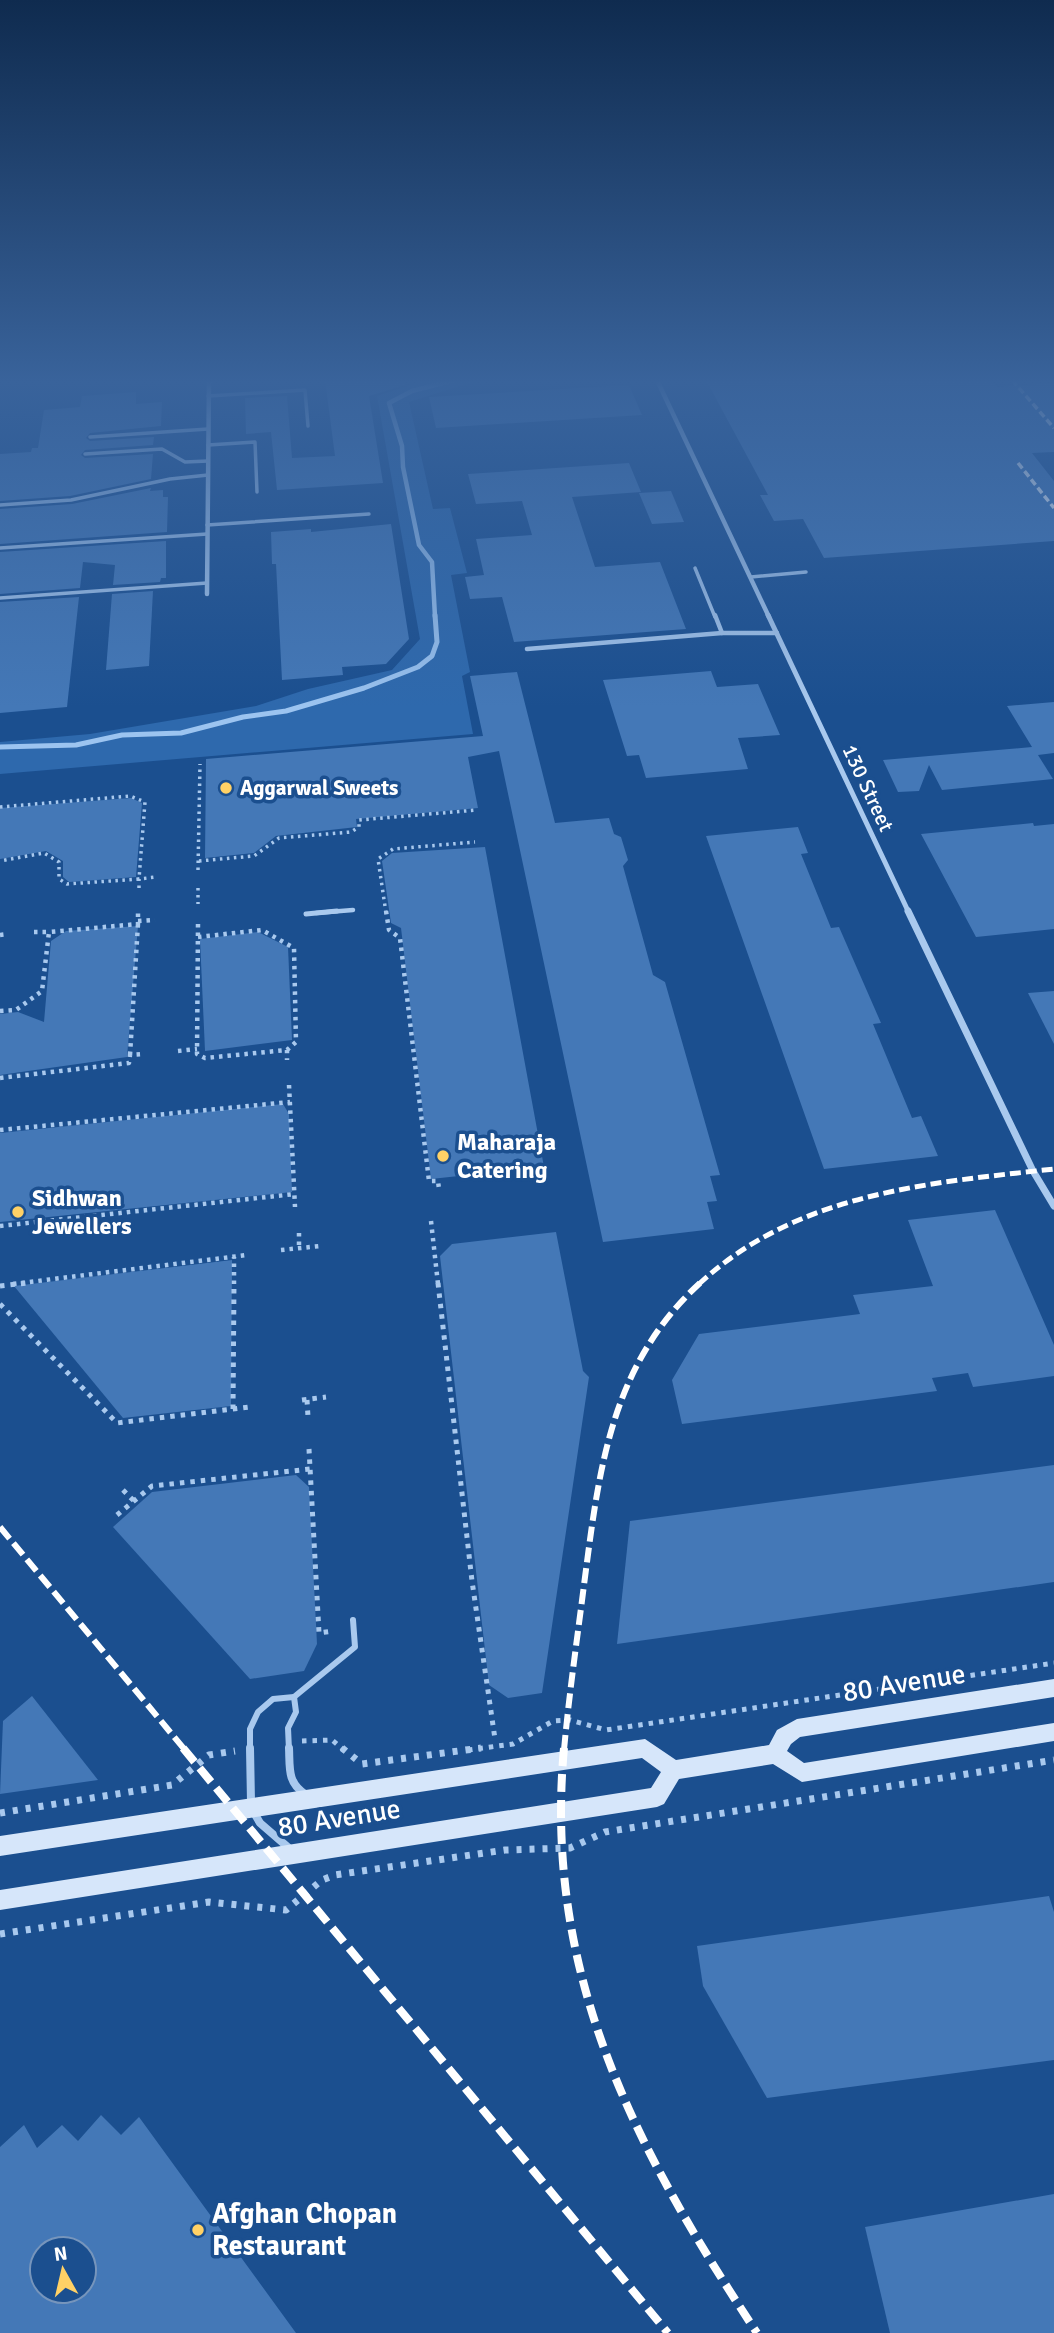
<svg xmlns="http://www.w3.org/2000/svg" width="1054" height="2333" viewBox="0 0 1054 2333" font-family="Signika,sans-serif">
<rect width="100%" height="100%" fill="#1b4f8f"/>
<path fill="#2e69ad" d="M426,380H479L409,402L433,509L450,508L467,573L451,575L470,672L462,676L473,734L0,774V742L90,734L256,706L308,689L392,670L420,639L377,396Z"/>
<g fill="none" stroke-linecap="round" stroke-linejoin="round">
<path stroke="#9cc4f0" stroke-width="4.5" d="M435,617L432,562L419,545L403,467L402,446L389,403L412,391L455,380"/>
<path stroke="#9cc4f0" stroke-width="5" d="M0,747L76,745L122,735L181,733L243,717L286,711L364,688L418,667L432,656L437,642L435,615"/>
</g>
<g fill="#4478b7" fill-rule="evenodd">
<path d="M325,380H405V385L369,396L383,483L277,490L271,432L246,434L245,398L287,396L292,458L335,456Z"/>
<path d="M706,380H991L997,387L1054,383V452L1032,453L1054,481V541L824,558L803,519L774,521L760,495H768Z"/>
<path d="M629,385L642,415L436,428L429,397Z"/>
<path d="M136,392V404L162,402L161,426L90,433L86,438L90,441L154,437L153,445L85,450L81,455L85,458L153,454L151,479L70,496L0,501V454L31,452L32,448H38L44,410L80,407L82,396Z"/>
<path d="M629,463L641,492L572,497L595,567L660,562L686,629L514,642L502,597L470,599L465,577L484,575L476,539L532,535L522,501L476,504L468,474Z"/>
<path d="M151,488L150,491L163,490V497H168L167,532L0,544V509L72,504Z"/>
<path d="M671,491L684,522L652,524L639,493Z"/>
<path d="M391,524L409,639L386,664L342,667L343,675L282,680L276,564H272L271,532L311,529V532Z"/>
<path d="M166,541V578H161L160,582L113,585L115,565L83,562L80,588L0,594V552Z"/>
<path d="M153,591L149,666L106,670L112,594Z"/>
<path d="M79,597L67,707L0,713V602Z"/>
<path d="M711,671L717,687L758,684L780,735L738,738L748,769L646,778L639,755L627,756L603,680Z"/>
<path d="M517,672L555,823L609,818L614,834L621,837L628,860L623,866L653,975L665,982L720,1175L710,1176L717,1201L707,1202L714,1229L603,1242L499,751L468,757L478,808L356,819L357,827L276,836L254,853L205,858L206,759L483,736L470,676Z"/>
<path d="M1054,702V753L1038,755L1053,779L942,790L929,765L919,791L898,792L883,760L1032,747L1007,706Z"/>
<path d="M131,798L142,803L136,877L69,882L63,877V861L46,851L0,859V808Z"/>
<path d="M1033,823L1034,826L1054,824V929L976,937L921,834Z"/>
<path d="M798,827L808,853L801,854L831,928L839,927L881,1023L873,1024L912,1118L921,1116L938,1156L824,1169L706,836Z"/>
<path d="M485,847L544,1167L431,1179L401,928L391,923L382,861L392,853Z"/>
<path d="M138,926L127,1057L0,1075V1014L18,1012L44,1022L51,941L66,931Z"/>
<path d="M258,932L288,947L292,1040L205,1051L200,939Z"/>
<path d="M1054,991V1044L1028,993Z"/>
<path d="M283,1104L289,1114L292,1192L0,1222V1133Z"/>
<path d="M995,1210L1054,1345V1376L973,1387L968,1373L932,1378L937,1391L682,1424L672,1380L699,1334L860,1314L853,1295L933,1286L908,1220Z"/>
<path d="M556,1232L583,1371L589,1377L542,1693L508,1698L489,1685L440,1256L452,1244Z"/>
<path d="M232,1260L231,1406L123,1418L14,1286Z"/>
<path d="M1054,1465V1582L617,1644L630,1521Z"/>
<path d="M296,1475L309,1487L317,1644L304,1671L250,1679L113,1527L152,1492Z"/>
<path d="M32,1696L98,1780L0,1794L3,1721Z"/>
<path d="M1049,1896L1054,1912V2060L767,2098L703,1986L697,1946Z"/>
<path d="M101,2115L121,2135L139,2117L296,2333H0V2147L24,2125L37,2148L62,2125L78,2141ZM42,2249H84V2291H42Z"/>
<path d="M1054,2194V2333H890L865,2227Z"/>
</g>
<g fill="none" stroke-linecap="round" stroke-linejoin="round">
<g stroke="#a9c9ee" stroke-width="3.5" stroke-dasharray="2.5 4.5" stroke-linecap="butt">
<path d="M0,807L130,796L145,802L139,879L67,884L59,879V862L44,853L0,861"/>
<path d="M199,861L254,856L279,838L351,832L359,827V820L477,810"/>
<path d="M198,870L200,764"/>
<path d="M139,888V879L156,877"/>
<path d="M198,888V904"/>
<path d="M386,913L378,859L393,849L475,842"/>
</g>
<g stroke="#a9c9ee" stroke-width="4.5" stroke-dasharray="3.5 5" stroke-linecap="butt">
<path d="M386,911L389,930L400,938L429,1181H438L439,1189"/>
<path d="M138,921L155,920"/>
<path d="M198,924L197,1054L205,1058L287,1050V1060"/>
<path d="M34,932H49"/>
<path d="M0,935L8,934"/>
<path d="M198,937L262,930L294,948L296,1042L287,1050"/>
<path d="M0,1011L16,1010L42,991L49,932L138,924V912"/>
<path d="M178,1051L197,1049"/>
<path d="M130,1055L138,924"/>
<path d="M0,1078L129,1063L130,1055L144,1054"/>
<path d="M289,1085L295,1207"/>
<path d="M0,1130L290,1102"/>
<path d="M431,1221L438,1284"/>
<path d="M0,1226L295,1194"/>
<path d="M299,1233V1248"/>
<path d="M281,1250L320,1246"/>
<path d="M13,1284L247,1255"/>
<path d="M234,1284V1257"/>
</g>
<g stroke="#a9c9ee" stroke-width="5" stroke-dasharray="4.5 6" stroke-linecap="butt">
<path d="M438,1283L472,1581L495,1739"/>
<path d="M0,1286L27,1283"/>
<path d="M0,1304L117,1423L250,1407"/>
<path d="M302,1400L326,1397"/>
<path d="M307,1400L308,1417"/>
<path d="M233,1409L234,1283"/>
<path d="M309,1449L319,1633L333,1631"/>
<path d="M123,1490L134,1501"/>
<path d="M117,1515L152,1486L310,1469"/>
<path d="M302,1741L332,1740L344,1750"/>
<path d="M468,1750L513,1744L553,1721L570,1720L606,1730L1054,1663"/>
</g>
<g stroke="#a9c9ee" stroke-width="7" stroke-dasharray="5 8" stroke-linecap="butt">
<path d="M342,1748L362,1764L481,1748"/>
<path d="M0,1813L172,1785L209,1755L235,1751"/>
<path d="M0,1934L209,1902L286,1910L322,1880L335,1875L505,1850L570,1848L605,1832L1054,1760"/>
</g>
<g stroke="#a9c9ee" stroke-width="3.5">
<path d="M209,381L219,380"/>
<path d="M208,396L305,390L308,426"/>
<path d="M90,437L208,429"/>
<path d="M208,445L255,442L257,492"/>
<path d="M85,454L162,449L185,462L208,461"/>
<path d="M0,505L71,500L170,479L208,475"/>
<path d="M207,525L369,514"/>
<path d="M0,548L207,534"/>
<path d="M695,568L715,617"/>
<path d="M751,577L806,572"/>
<path d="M0,598L207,583"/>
</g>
<g stroke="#a9c9ee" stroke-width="4.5">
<path d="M715,615L722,633"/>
<path d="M527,649L722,633H777"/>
<path d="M316,913L353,910"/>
</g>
<path stroke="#a9c9ee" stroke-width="5" d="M306,914L337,911"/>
<g stroke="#a9c9ee" stroke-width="6">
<path d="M250,1750V1729L258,1712L273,1699L294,1697L355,1647L353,1620"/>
<path d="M289,1750L288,1728L296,1712L294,1697"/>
</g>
<g stroke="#a9c9ee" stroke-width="8">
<path d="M250,1748L251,1802"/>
<path d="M289,1748C290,1768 287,1782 305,1794"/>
<path d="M253,1811L260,1823L290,1849"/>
</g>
<g stroke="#a9c9ee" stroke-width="4.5">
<path d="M657,380L769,617"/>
<path d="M207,594L209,380"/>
</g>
<path stroke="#a9c9ee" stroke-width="5" d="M768,615L909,913"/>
<path stroke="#a9c9ee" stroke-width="7" d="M908,911L1033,1171L1054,1206"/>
<path fill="#d6e6fa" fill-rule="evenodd" d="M1054,1679V1697L800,1737L791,1744L787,1751L804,1763L1054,1723V1741L802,1782L773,1764L679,1779L664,1804L657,1807L0,1910V1890L651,1788L661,1772L642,1758L0,1856V1836L645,1739L676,1760L769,1745L777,1730L797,1719Z"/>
<g stroke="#fff" stroke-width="3.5" stroke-dasharray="7 3.5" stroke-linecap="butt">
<path d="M1012,380L1054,428"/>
<path d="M1018,463L1054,508"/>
</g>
<path stroke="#fff" stroke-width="5" stroke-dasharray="11 5" stroke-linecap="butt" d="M699,1284C797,1193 927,1183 1054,1169"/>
<g stroke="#fff" stroke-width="6" stroke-dasharray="15 6" stroke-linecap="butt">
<path d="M0,1527L185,1750"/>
<path d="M564,1750C569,1695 577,1640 584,1585C599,1470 610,1366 700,1283"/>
</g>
<g stroke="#fff" stroke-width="8" stroke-dasharray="18 8" stroke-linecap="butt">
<path d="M183,1748L668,2333"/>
<path d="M564,1748C543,1975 636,2150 757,2333"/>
</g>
</g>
<linearGradient id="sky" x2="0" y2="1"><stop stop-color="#0f2b4f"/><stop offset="0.54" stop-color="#39639b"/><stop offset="1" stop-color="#39639b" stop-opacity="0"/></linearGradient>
<rect width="1054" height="707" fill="url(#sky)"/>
<g fill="#ffd166" stroke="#1b4f8f" stroke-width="2.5">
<circle cx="226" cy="788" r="7"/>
<circle cx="443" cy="1156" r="7"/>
<circle cx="18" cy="1212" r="7"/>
<circle cx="198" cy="2230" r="7"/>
</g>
<g text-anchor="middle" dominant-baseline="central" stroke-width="7" stroke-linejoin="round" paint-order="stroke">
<g font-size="21" font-weight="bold" fill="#fff" stroke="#1b4f8f" text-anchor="start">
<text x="240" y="788">Aggarwal Sweets</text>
</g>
<g font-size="21" fill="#fff" stroke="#1b4f8f">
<text transform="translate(868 788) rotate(65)">130 Street</text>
</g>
<g font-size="24" font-weight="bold" fill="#fff" stroke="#1b4f8f" text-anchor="start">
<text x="457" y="1142">Maharaja<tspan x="457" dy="28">Catering</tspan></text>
<text x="32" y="1198">Sidhwan<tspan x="32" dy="28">Jewellers</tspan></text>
</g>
<g font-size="28" fill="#fff" stroke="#1b4f8f">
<text transform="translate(904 1683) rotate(-9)">80 Avenue</text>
<text transform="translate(339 1818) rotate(-9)">80 Avenue</text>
</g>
<g font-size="28" font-weight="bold" fill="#fff" stroke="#1b4f8f" text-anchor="start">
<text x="212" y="2214">Afghan Chopan<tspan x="212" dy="32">Restaurant</tspan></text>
</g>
</g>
<g transform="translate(63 2270) rotate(352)"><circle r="33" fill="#1b4f8f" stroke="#7695bc" stroke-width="2"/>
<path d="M0-5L12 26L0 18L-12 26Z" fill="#ffd166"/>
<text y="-10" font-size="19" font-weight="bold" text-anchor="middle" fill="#ffffff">N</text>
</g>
</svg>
